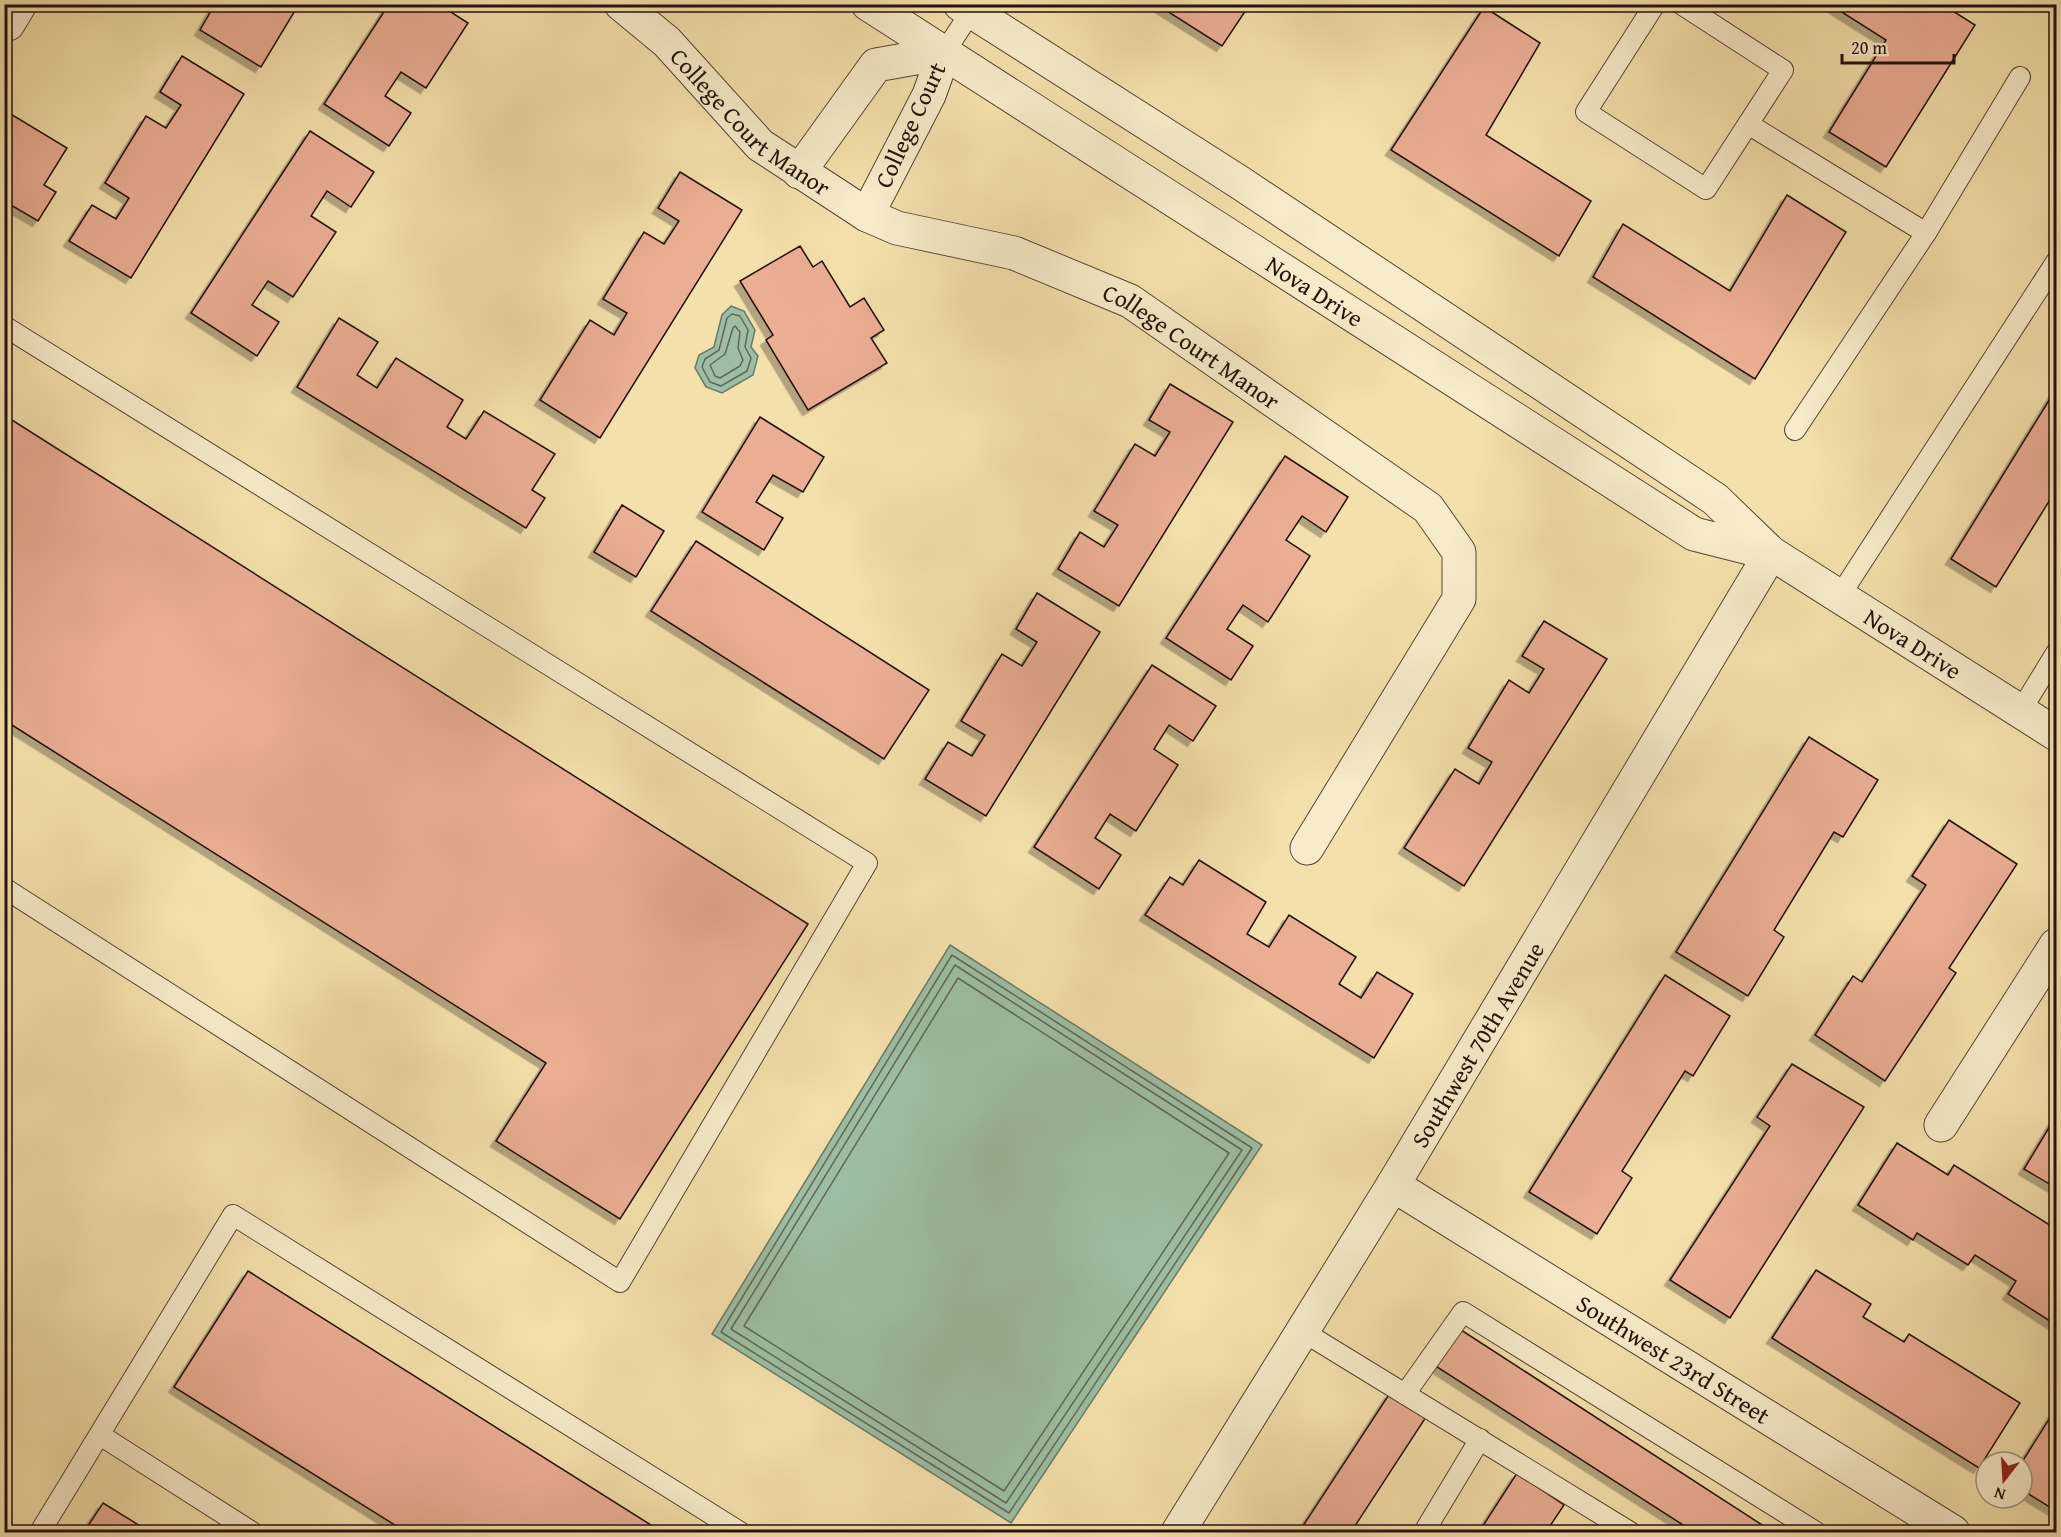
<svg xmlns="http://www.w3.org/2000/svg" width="2061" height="1537" viewBox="0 0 2061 1537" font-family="'Gentium Book Plus',serif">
<defs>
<filter id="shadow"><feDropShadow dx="-5.5" dy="5.5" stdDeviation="0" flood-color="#0004"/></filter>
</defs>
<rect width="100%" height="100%" fill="#f4e0ac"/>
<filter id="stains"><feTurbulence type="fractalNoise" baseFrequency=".00333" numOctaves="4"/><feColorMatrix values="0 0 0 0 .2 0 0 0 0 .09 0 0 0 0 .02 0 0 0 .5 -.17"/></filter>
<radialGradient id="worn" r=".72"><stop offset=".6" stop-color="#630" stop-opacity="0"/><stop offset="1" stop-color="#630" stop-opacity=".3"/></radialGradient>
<g fill="#9dbea4" stroke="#6c7966" stroke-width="1.5">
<path d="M731,306L744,311L755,330L751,347L758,356L753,375L722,393L706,387L695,368L699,355L714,347L722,315Z"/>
<path d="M950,945L1262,1145L1011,1523L712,1334Z"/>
</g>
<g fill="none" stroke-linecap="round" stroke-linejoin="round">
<g stroke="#606856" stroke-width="1.5">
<path d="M732,314L740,316L748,330L745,347L751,358L747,371L721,386L710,382L702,367L705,359L719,350L727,318Z"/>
<path d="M735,326L740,332L738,348L743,360L740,366L720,378L715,376L710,365L725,354L733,328Z"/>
<path d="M952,955L1252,1148L1009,1513L721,1332Z"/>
<path d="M955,965L1242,1150L1006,1503L731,1329Z"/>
<path d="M958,978L1229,1153L1004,1491L744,1326Z"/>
</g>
</g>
<g fill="#eaae93" stroke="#231109" stroke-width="1.5" filter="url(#shadow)">
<path d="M215,4H240L246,8L248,4H299L261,67L200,30Z"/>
<path d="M389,4H445L443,7L468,23L426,88L401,72L385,96L411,113L389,146L324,104Z"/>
<path d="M1156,4H1250L1222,46Z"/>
<path d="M1829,4H1942L1975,25L1886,167L1829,132L1886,40Z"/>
<path d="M1484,7L1540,43L1486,135L1591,201L1559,256L1391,150Z"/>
<path d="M182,56L244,94L131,278L69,241L92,205L116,219L129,198L105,183L146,116L166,128L181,105L160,92Z"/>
<path d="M4,110L67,148L44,185L56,192L38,221L4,201Z"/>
<path d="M310,131L374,172L351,207L327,191L311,216L336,232L293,297L268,281L252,305L279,322L257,356L191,313Z"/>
<path d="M680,172L742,210L600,438L540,400L590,320L614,335L627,313L603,299L644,232L664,244L679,221L658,208Z"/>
<path d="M1787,195L1846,232L1755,379L1593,277L1623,224L1730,291Z"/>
<path d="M800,246L813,267L822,261L850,307L864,298L884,330L871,338L887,363L808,410L766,340L773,335L740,281Z"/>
<path d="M339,318L378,342L357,375L377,388L396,358L463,400L447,427L466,439L484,411L555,454L532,490L545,498L526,528L297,387Z"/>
<path d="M1170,384L1233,422L1119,606L1058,569L1080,532L1104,547L1118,525L1094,511L1135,444L1155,456L1170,432L1149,420Z"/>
<path d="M2056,389V490L1996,587L1951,559Z"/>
<path d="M4,415L808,924L620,1219L496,1141L546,1063L4,720Z"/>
<path d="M760,417L824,457L803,492L773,475L756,502L783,518L764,550L702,512Z"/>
<path d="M1285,456L1348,497L1326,532L1302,516L1286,540L1310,556L1268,622L1243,605L1227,629L1253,646L1231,680L1166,638Z"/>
<path d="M622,505L664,531L636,577L594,552Z"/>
<path d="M696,541L929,690L884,759L651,611Z"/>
<path d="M1037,593L1100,632L986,816L925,779L948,742L972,756L985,735L961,721L1002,654L1022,666L1037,642L1016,629Z"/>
<path d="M1544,621L1607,659L1464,886L1404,848L1455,769L1479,784L1492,762L1468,748L1509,680L1529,693L1544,669L1522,656Z"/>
<path d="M1152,665L1216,706L1193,741L1169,725L1154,749L1178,765L1136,831L1110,814L1095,838L1121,855L1099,889L1034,847Z"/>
<path d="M1809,737L1878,780L1843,837L1834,832L1774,930L1784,937L1748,996L1676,952Z"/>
<path d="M1949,820L2017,864L1949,968L1956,973L1885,1081L1815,1035L1853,976L1862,982L1926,885L1912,876Z"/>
<path d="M1199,860L1266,902L1247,934L1269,947L1289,915L1356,957L1339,984L1361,998L1377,972L1413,994L1374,1058L1145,915L1170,877L1183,885Z"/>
<path d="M1665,975L1730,1016L1693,1076L1685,1071L1622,1171L1632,1178L1597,1234L1529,1192Z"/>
<path d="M1792,1064L1864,1107L1730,1318L1670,1280L1770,1126L1757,1117Z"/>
<path d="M2056,1116V1188L2024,1169Z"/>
<path d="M1897,1143L1948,1175L1954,1165L2056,1229V1325L2008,1294L2016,1281L1975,1255L1968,1265L1917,1233L1913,1240L1858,1205Z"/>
<path d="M1816,1270L1871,1304L1863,1317L1904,1342L1909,1334L2020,1403L1979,1468L1772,1338Z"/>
<path d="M248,1271L651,1525L647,1532H406L174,1387Z"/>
<path d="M1458,1328L1773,1532H1694L1434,1365Z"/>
<path d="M1390,1393L1426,1417L1351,1532H1299Z"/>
<path d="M2053,1413L2056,1415V1511L2022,1490V1462Z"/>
<path d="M1517,1473L1564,1505L1546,1532H1479Z"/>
<path d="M103,1503L150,1532H84Z"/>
</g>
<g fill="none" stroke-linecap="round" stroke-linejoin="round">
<defs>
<g id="service">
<path d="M1655,4L1586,112L1706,189L1783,70L1681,4"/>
<path d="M944,53L976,4"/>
<path d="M1748,124L1926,233L1795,430"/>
<path d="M1926,233L2020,77"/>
<path d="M4,326L867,863L620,1282L4,888"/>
<path d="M1839,597L2056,262"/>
<path d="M2020,712L2056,653"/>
<path d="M1302,1331L1630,1532"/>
<path d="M1405,1394L1463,1312L1816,1532"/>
<path d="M100,1435L252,1532"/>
<path d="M40,1532L233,1215L740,1532"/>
<path d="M1424,1532L1480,1439"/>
</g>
<g id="minor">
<path id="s1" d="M621,4L667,42L760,145L867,215L897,228L1014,253L1130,301L1428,508L1459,552V599L1307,848"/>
<path d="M4,22L8,24L20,4"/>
<path d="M799,172L876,65L944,53L929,95L867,215"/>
<path d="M1941,1125L2056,945"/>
<path id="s2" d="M1393,1185L1953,1532"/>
<path id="s3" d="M1178,1532L1393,1185L1771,553"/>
</g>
<g id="tertiary">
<path id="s4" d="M868,4L1694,534L1769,553"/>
<path id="s5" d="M960,4L1239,182L1715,499L1771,553L2056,734"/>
</g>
</defs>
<use href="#service" stroke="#574532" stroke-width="22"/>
<use href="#minor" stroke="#574532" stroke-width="35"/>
<use href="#tertiary" stroke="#574532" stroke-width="35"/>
<use href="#service" stroke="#f8ebc9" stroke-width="20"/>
<use href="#minor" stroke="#f8ebc9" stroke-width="33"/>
<use href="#tertiary" stroke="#f8ebc9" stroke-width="33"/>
</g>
<g text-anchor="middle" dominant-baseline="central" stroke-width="5" stroke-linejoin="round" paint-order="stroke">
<g font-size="24" fill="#231109" stroke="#f8ebc9">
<text stroke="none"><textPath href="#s1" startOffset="176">College Court Manor</textPath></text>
<text transform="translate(910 125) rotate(-65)">College Court</text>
<text stroke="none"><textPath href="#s4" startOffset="531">Nova Drive</textPath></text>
<text stroke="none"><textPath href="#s1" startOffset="680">College Court Manor</textPath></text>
<text stroke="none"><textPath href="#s5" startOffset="1149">Nova Drive</textPath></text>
<text stroke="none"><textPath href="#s3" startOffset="572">Southwest 70th Avenue</textPath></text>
<text stroke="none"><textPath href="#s2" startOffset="330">Southwest 23rd Street</textPath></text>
</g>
</g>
<rect width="2061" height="1537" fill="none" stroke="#f4e0ac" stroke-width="24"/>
<rect x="6" y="6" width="2049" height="1525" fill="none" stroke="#231109" stroke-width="3"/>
<rect x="12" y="12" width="2037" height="1513" fill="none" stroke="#231109" stroke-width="1.5"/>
<g transform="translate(2004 1480) rotate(197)"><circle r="28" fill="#f8ebc9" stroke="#a3947c" stroke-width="1.5"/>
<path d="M0-4.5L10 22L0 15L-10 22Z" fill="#8f2418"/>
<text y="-9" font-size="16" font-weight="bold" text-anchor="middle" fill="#231109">N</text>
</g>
<path d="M1842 54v9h112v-9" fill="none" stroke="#231109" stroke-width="3"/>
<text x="1851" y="54" font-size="18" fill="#231109" stroke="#f8ebc9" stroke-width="4.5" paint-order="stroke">20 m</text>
<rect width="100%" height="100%" filter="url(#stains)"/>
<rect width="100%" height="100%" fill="url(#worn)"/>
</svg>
